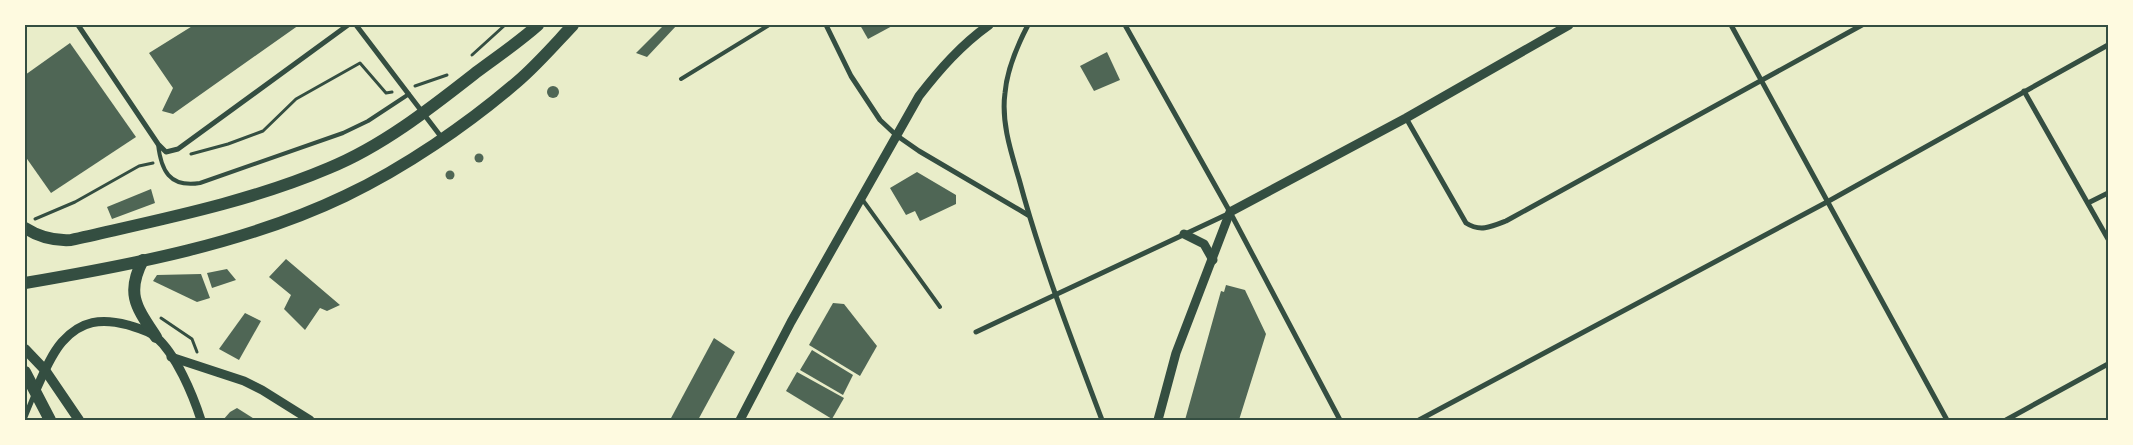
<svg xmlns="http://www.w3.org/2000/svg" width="2133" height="445" viewBox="0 0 2133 445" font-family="Cabin,sans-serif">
<rect width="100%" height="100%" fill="#e9edc9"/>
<g fill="#4f6655">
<path d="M194,25H299L173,114L162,111L173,88L149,53Z"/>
<path d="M664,25H677L647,57L636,53Z"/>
<path d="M860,25H894L868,39Z"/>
<path d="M70,43L136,137L51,193L25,156V75Z"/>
<path d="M1107,52L1120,80L1094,91L1080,66Z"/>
<circle cx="553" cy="92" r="6"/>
<circle cx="479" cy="158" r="4.5"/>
<circle cx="450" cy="175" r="4.5"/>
<path d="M917,172L956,195V204L920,221L915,211L906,215L890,188Z"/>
<path d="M151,189L155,203L112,219L107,207Z"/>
<path d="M286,259L340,305L327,311L320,308L305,330L284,309L291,295L269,277Z"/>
<path d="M227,269L236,280L212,288L207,273Z"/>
<path d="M201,274L210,298L197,302L153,281L157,275Z"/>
<path d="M1226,285L1245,290L1266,334L1239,420H1185L1221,291L1224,292Z"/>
<path d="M833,303L844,304L877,346L860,376L809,345Z"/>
<path d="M245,313L261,321L239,360L219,349Z"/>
<path d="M714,338L735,352L698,420H670Z"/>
<path d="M812,350L853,375L843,395L800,370Z"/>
<path d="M797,372L844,398L832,419L786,391Z"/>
<path d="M237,408L256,420H223L230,412Z"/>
</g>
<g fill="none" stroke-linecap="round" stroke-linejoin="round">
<g stroke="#344e41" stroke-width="3">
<path d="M472,55L505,25"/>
<path d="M415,86L447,75"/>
<path d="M191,154L228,144L263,131L296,99L360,63L386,93L392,92"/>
<path d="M35,219L75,202L139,166L153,163"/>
<path d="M161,318L192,339L197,352"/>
</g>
<g stroke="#344e41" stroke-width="4">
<path d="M681,79L769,25"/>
<path d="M158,144C161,170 169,188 200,183L343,133L368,121L409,94"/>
<path d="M862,199L940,307"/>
</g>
<g stroke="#344e41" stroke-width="5">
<path d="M78,25L158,144L166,152L178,149L348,25"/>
<path d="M356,25L442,138"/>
<path d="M826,25L851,76L880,120L896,135L919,151L1028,215"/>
<path d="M1028,25C1017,46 1007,69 1005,93C1001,122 1011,152 1019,179C1041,261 1072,340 1102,420"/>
<path d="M1125,25L1230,212L1340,420"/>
<path d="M1731,25L1947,420"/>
<path d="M2024,91L2108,239"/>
<path d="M1406,118L1466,223C1480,232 1491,227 1506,221L1862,25"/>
<path d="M2088,203L2108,193"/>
<path d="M976,332L1230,213"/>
<path d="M25,417L34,395"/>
<path d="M1419,420L1827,202L2108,45"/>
<path d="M2006,420L2108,364"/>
</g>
<g stroke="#344e41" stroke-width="9">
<path d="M1184,234L1204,244L1213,260"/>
<path d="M171,357L244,381L262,390L310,420"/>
<path d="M35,392C43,375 50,356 62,342C81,320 102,318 128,325C137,328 148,330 156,337C176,354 193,395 201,420"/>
<path d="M740,420L791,322L919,96C940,69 961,45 989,25"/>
<path d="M1158,420L1176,353L1230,212L1406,118L1569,25"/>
</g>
<path stroke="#344e41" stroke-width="10" d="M25,349L45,370L79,420"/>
<g stroke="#344e41" stroke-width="12">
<path d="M25,228C39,237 54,241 71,240C157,220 247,203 329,168C383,146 432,107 478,71C498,56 519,42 538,25"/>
<path d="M143,260C125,294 137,308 156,337"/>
<path d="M25,283C131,265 247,243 345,196C404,168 467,125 517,82C537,65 555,44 573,25"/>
<path d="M25,372L50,420"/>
</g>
</g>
<rect width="2133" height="445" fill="none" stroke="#fefae0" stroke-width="52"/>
<rect x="26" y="26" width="2081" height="393" fill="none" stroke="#344e41" stroke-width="2"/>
</svg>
